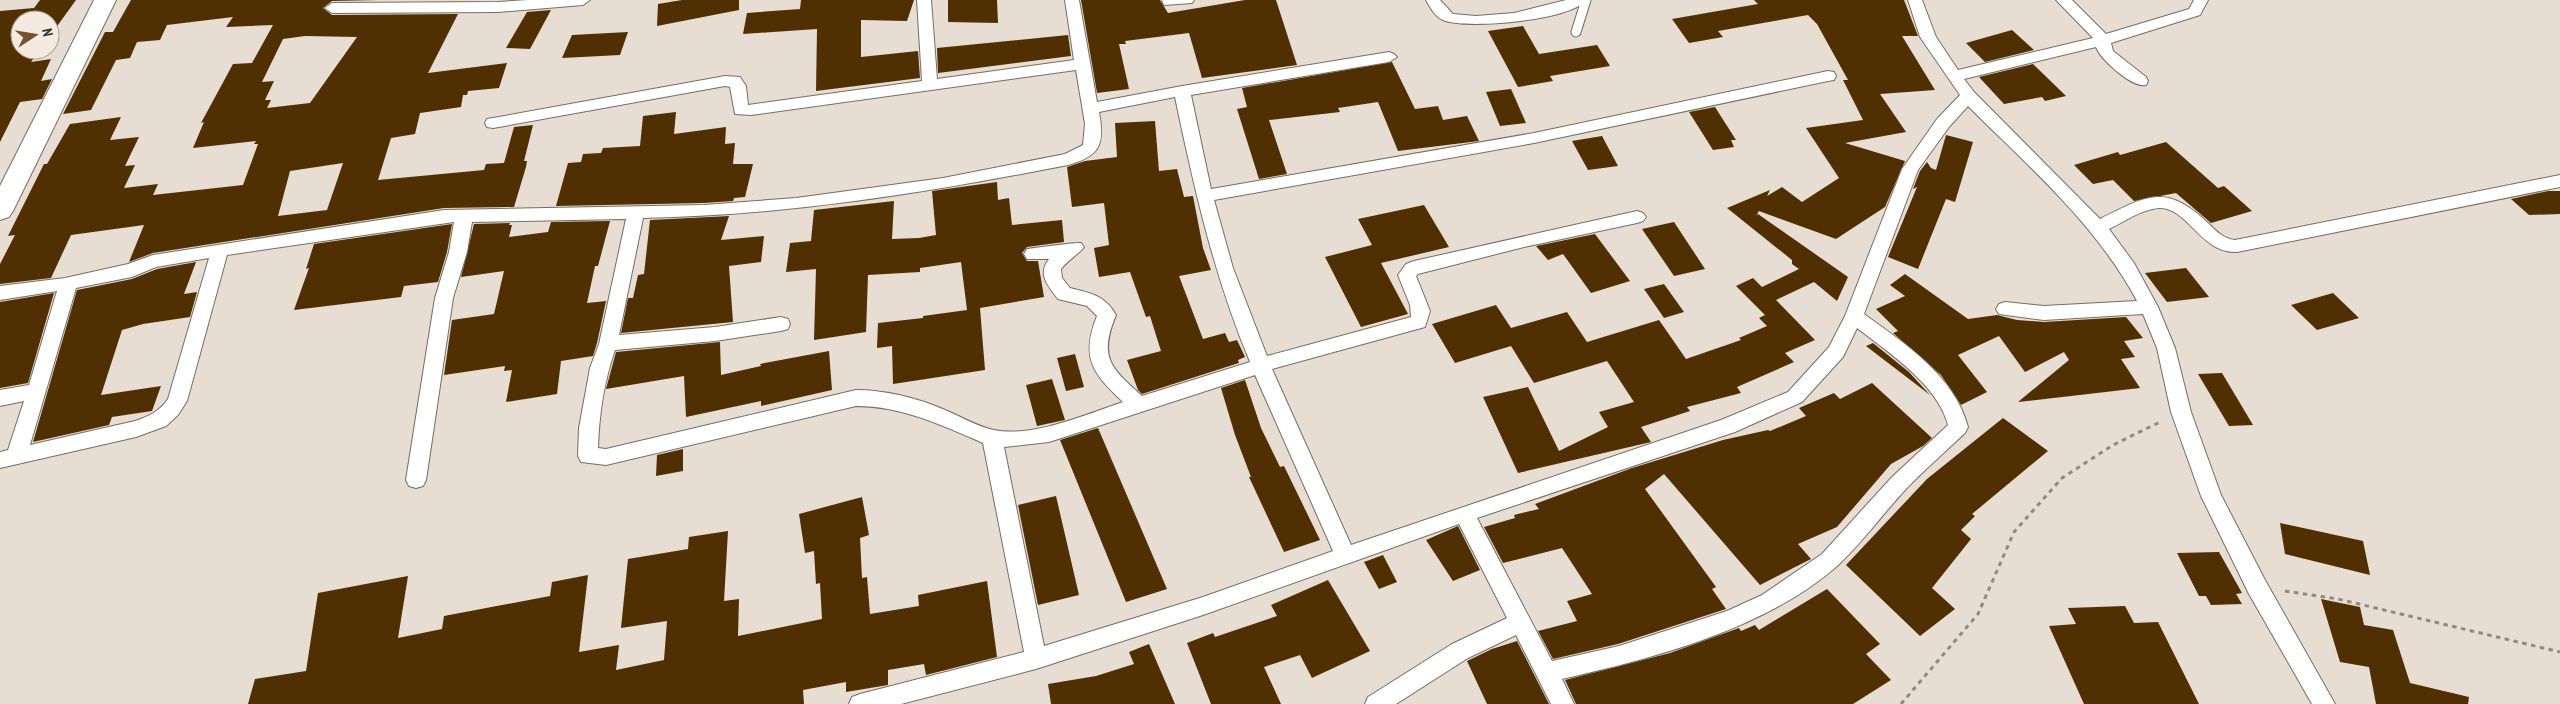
<svg xmlns="http://www.w3.org/2000/svg" width="2560" height="704" viewBox="0 0 2560 704" font-family="'PT Sans Narrow',sans-serif">
<rect width="100%" height="100%" fill="#e7ddd2"/>
<g fill="#502f02" fill-rule="evenodd">
<path d="M40,0H76L50,36V20H20V50H40L31,62L51,59L41,81L52,79L42,99L20,102L0,142V11L34,8Z"/>
<path d="M131,0H378L332,1L323,8L332,15L458,14L428,73L507,63L499,88L468,91L467,95H463L461,107L420,113L415,134L391,138L378,180L484,170L486,164L504,163L514,127L533,125L524,161H527L526,167L514,207L444,208L153,253L129,262L144,225L71,235L51,278L0,284V264L15,235L8,236L44,164H47L70,124L121,117L110,140L139,137L125,166L135,165L124,188L158,184L153,195L243,185L258,144H254L256,141L193,148L204,122L201,123L233,64L252,63L273,25L226,27L233,17L167,25L160,40L137,42L130,58L116,60L91,110L63,114L105,32H113ZM305,36L357,37L310,103L267,108L271,100H265L274,81L262,82L283,39ZM343,163L327,210L278,216L290,171Z"/>
<path d="M682,0H739V10L657,26L658,4Z"/>
<path d="M801,0H914L907,21L861,20V57L918,51L920,78L816,91L817,29L743,34L747,13L800,9Z"/>
<path d="M948,0H997L998,23L948,22Z"/>
<path d="M1081,0H1160L1168,13L1245,0H1276L1297,65L1202,78L1189,33L1125,41L1126,44H1119L1129,89L1097,93Z"/>
<path d="M1754,0H1904L1918,36H1902L1935,90L1880,94L1906,132L1845,143L1905,161L1885,207L1836,239L1759,211L1756,216L1758,214L1848,277L1837,301L1814,282L1776,300L1815,340L1785,353L1794,362L1737,387L1741,393L1687,407L1690,411L1641,427L1651,442L1518,473L1483,397L1528,387L1559,451L1608,427L1599,412L1634,402L1607,361L1534,383L1511,346L1455,363L1432,324L1496,305L1511,328L1567,312L1587,342L1659,320L1686,359L1741,340L1739,338L1767,326L1759,318L1765,315L1736,286L1753,278L1762,287L1799,269L1792,264V260L1727,208L1770,190L1767,196L1782,187L1802,202L1839,178L1806,128L1863,120L1843,80H1848L1817,24L1808,15L1718,31L1723,37L1689,43L1672,19L1758,4Z"/>
<path d="M551,10L530,49L506,48L527,12Z"/>
<path d="M1523,26L1539,54L1597,45L1610,66L1550,76L1553,81L1518,87L1488,31Z"/>
<path d="M2012,30L2034,50L1985,62L1966,43Z"/>
<path d="M628,32L620,55L562,58L572,35Z"/>
<path d="M1068,35L1071,56L938,73L937,48Z"/>
<path d="M1392,62L1415,109L1438,106L1443,120L1467,116L1479,141L1398,151L1378,102L1338,108L1340,112L1269,120L1287,174L1259,179L1237,109L1247,107L1242,88Z"/>
<path d="M2033,64L2066,96L2045,101L2042,97L2004,104L1979,77Z"/>
<path d="M1511,89L1526,123L1500,126L1486,92Z"/>
<path d="M1715,107L1736,140H1731L1734,147L1713,150L1689,112Z"/>
<path d="M676,112L674,134L726,127L725,144L735,143L733,164H753L745,197L734,198L733,201L704,203L556,206L568,163L581,162L583,154L601,153L603,148L640,146L643,116Z"/>
<path d="M1155,121L1159,171L1177,169L1184,197L1193,196L1203,248L1211,270L1179,276L1203,339L1225,333L1229,342L1237,340L1245,357L1238,360L1239,363L1142,394L1138,390L1127,360L1161,351L1150,316L1146,317L1130,272L1099,277L1094,248L1109,245L1104,203L1072,207L1067,167L1085,161L1117,157L1115,123Z"/>
<path d="M1946,135L1973,142L1955,202L1946,199L1918,269L1888,257L1917,187L1913,189L1920,171L1927,162L1931,168L1936,170Z"/>
<path d="M1602,136L1618,166L1588,170L1572,141Z"/>
<path d="M2166,142L2218,188L2224,186L2252,211L2211,223L2176,193L2134,201L2113,180L2093,184L2074,165L2118,152L2120,155Z"/>
<path d="M997,182L998,200L1009,198L1012,225L1062,220L1064,242L1027,247L1022,253L1027,261H1038L1044,297L980,308L985,370L893,384L892,346L877,348L878,323L923,318V316L967,310L961,262L920,268V272L868,275L866,332L814,340L816,269L786,272L790,243L811,241L814,210L894,201L892,239L919,238L936,235L932,191Z"/>
<path d="M2548,191H2560V214L2529,215L2511,199Z"/>
<path d="M1424,205L1449,247L1381,263L1408,314L1361,327L1325,257L1372,245L1358,219Z"/>
<path d="M729,216L721,240L764,236L761,262L729,266L733,322L621,333L628,298H633L638,275L644,274L650,220Z"/>
<path d="M610,221L598,266H595L587,303L606,301L597,343L593,356L561,361L557,394L506,402L512,370L504,371L505,366L444,375L452,320L494,314L504,271L461,277L474,224L510,223L509,225H512L509,237L548,232L551,222Z"/>
<path d="M1674,222L1705,269L1674,276L1642,229Z"/>
<path d="M452,224L447,252L438,282L404,286L401,297L294,310L309,268L306,269L314,244Z"/>
<path d="M1595,234L1630,281L1591,293L1563,254L1548,260L1536,246Z"/>
<path d="M196,262L184,294L197,292L190,317L143,324L122,330L101,395L161,386L152,411L112,417L109,425L33,442L77,290L132,279L157,269Z"/>
<path d="M2186,268L2209,297L2167,302L2145,273Z"/>
<path d="M1905,274L1968,319L1997,315L2017,320L2044,322L2126,317L2143,338L2124,341L2135,357L2121,359L2140,388L2018,402L2069,360L2064,352L2025,372L1999,336L1958,355L1987,392L1961,405L1941,375L1893,333L1898,331L1876,309L1905,296L1890,285Z"/>
<path d="M1664,284L1684,312L1664,318L1644,289Z"/>
<path d="M54,293L28,383L0,388V302Z"/>
<path d="M2333,293L2359,318L2317,330L2291,305Z"/>
<path d="M720,342L721,375L761,366L760,364L829,351L832,390L761,406V401L686,417L684,376L606,389L616,352Z"/>
<path d="M1873,343L1909,372L1930,395L1866,346Z"/>
<path d="M1075,354L1084,387L1066,391L1057,358Z"/>
<path d="M2222,373L2253,425L2229,426L2198,374Z"/>
<path d="M1052,379L1065,420L1037,426L1026,385Z"/>
<path d="M1245,380L1261,428L1280,467L1284,466L1320,540L1284,552L1249,477H1251L1235,435L1221,388Z"/>
<path d="M1872,383L1932,438L1923,446L1891,464L1837,527L1798,544L1811,559L1760,585L1664,474L1645,489L1716,587L1712,589L1726,609L1618,644L1553,659L1538,631L1577,621L1567,601L1592,594L1562,548L1503,563L1484,527L1515,518L1514,515L1539,509L1535,504L1632,468L1723,440L1768,430L1770,431L1806,416L1799,408L1834,393L1840,399Z"/>
<path d="M2003,418L2048,451L1972,514L1975,516L1961,530L1971,539L1932,588L1955,609L1920,636L1846,565L1927,479Z"/>
<path d="M1098,428L1167,589L1126,602L1060,440Z"/>
<path d="M683,449V471L656,476L657,455Z"/>
<path d="M1056,496L1079,595L1038,605L1018,505Z"/>
<path d="M862,497L869,535L860,538L862,578L867,577L870,614L919,606L918,595L987,581L997,657L926,675L924,664L888,670V685L846,692V682L803,690L804,704H248L255,679L306,671L318,593L408,576L398,638L442,629L444,616L550,596L552,582L588,575L579,652L619,645L616,670L664,660L667,621L621,628L628,559L688,549L689,537L728,531L724,601L739,599L738,636L822,619L820,583L816,584L814,551L805,553L799,514Z"/>
<path d="M2280,523L2363,541L2370,575L2285,554Z"/>
<path d="M1458,526L1480,570L1453,581L1426,540Z"/>
<path d="M2219,552L2242,593L2236,594L2242,604L2211,605L2206,596H2199L2177,553Z"/>
<path d="M1383,555L1397,582L1379,589L1364,562Z"/>
<path d="M1328,580L1370,651L1312,678L1300,655L1264,667L1281,704H1211L1187,643L1213,633L1215,637L1277,616L1271,605Z"/>
<path d="M1827,589L1880,644L1866,654L1891,680L1853,704H1576L1565,680L1670,653L1739,628L1741,631L1755,625L1759,630Z"/>
<path d="M2321,599L2360,607L2364,625L2393,630L2410,683L2469,697L2468,704H2376L2369,667L2340,662Z"/>
<path d="M2125,606L2134,623L2158,622L2199,704H2084L2049,626L2076,624L2068,608Z"/>
<path d="M1517,641L1549,704H1487L1467,661L1492,649Z"/>
<path d="M1149,644L1175,704H1051L1048,684L1096,676L1134,664L1129,652Z"/>
</g>
<g fill="none" stroke-linecap="round" stroke-linejoin="round">
<defs>
<path id="lane" d="M1576,32L1586,0"/>
<g id="street">
<path d="M528,0H590L583,5L498,12L332,13L325,8L332,3L498,2Z"/>
<path d="M917,0H931L937,79L1074,60L1065,0H1079L1097,102L1182,86L1389,52L1394,54L1397,57L1389,62L1191,95L1211,189L1534,133L1828,71L1834,72L1836,76L1834,80L1828,81L1534,143L1214,200L1233,268L1267,356L1411,317L1410,305L1398,275L1406,264L1414,261L1637,211L1643,213L1646,217L1643,221L1637,223L1524,247L1418,274L1416,276L1430,311L1425,327L1272,369L1351,545L1721,420L1788,392L1829,347L1845,316L1902,169L1937,119L1960,95L1920,37L1908,0H1922L1936,37L1958,70L2093,38L2056,0H2072L2106,34L2189,9L2194,0H2208L2200,15L2111,43L2113,51L2146,77L2148,81L2146,85C2132,88 2100,59 2096,47L1964,79L1974,92L2100,219C2148,195 2166,183 2209,224C2216,231 2224,239 2235,240L2560,175V187L2237,252C2201,254 2188,207 2159,208C2142,209 2124,222 2109,229L2134,263L2158,307L2175,348L2191,412L2221,495L2265,580L2335,704H2312L2249,594L2201,496L2171,412L2157,348L2143,314L2044,320L1999,314L1996,309L1999,304L2005,302L2044,306L2137,301C2096,224 2029,167 1968,106L1949,127L1918,170L1864,314C1904,343 1955,376 1968,427L1965,433C1945,452 1924,470 1905,490C1882,515 1861,544 1836,567C1765,629 1652,659 1562,679L1574,704H1551L1516,635L1468,658L1396,704H1365L1368,697L1452,644L1507,618L1459,524L1203,615L1036,669L901,704H849L852,697L860,694L1024,652L983,443C942,425 901,406 856,406L606,465L581,462L578,456L579,428L590,368L599,344L626,219L472,222L467,252L453,298L426,480L423,486L416,488L409,486L406,480L435,298L449,252L454,222L227,255L187,401L178,415L166,426L136,437L0,468V452L8,450L24,401L0,406V390L29,385L57,291L0,300V286L65,278L128,264L153,255L444,210L704,205L796,198L943,178L1065,154L1083,145L1085,124L1076,70L751,115L735,114L730,87L725,86L493,128L487,127L485,123L487,119L493,118L725,76L740,77L746,86L748,105L922,81ZM1175,97C1194,188 1214,276 1250,362L1142,396C1111,368 1098,358 1116,315C1105,295 1090,293 1070,288L1062,278L1061,269C1067,261 1080,253 1084,247L1081,243C1078,242 1033,248 1027,249L1024,254L1027,259H1049C1037,274 1048,286 1058,299L1087,306L1097,316C1080,358 1093,374 1123,402C1087,414 1033,438 994,430C978,427 960,416 945,410C918,398 885,390 856,390L606,449L598,448C599,416 604,381 615,350L715,341L781,331L788,329L790,324L788,319L781,317L715,327L619,335L643,218C789,215 926,193 1068,165C1100,156 1105,145 1099,112ZM209,258L168,399C159,412 149,416 135,421L30,445L76,288L132,277L156,267ZM1857,328C1888,352 1938,385 1948,425L1892,477L1822,554L1762,595L1727,611L1619,646L1552,661L1477,518L1735,432L1802,402L1843,357ZM1255,375L1333,551L1203,597L1044,646L1004,447L1049,442Z"/>
<path d="M1162,0H1194L1192,3L1164,5Z"/>
<path d="M1426,0H1440L1453,14L1476,16L1514,13L1566,0H1586C1573,20 1466,30 1443,20C1435,17 1430,7 1426,0Z"/>
</g>
<path id="highway" d="M94,0H116L13,211L9,217L0,220V186Z"/>
</defs>
<use href="#lane" stroke="#766d63" stroke-width="11"/>
<use href="#street" stroke="#766d63" stroke-width="2"/>
<use href="#highway" stroke="#766d63" stroke-width="2"/>
<g stroke="#928a82" stroke-width="3" stroke-dasharray="4.5 4.5" stroke-linecap="butt">
<path d="M2285,591L2338,599L2560,652"/>
<path d="M1901,704L1978,614L2014,532L2062,478L2113,445L2162,421"/>
</g>
<use href="#lane" stroke="#fff" stroke-width="9"/>
<use href="#street" fill="#fff" fill-rule="evenodd"/>
<use href="#highway" fill="#fff" fill-rule="evenodd"/>
</g>
<g transform="translate(35 35) rotate(78)"><circle r="24" fill="#f4eadf" stroke="#a8a097"/>
<path d="M0-4L9 19L0 12L-9 19Z" fill="#76532c"/>
<text y="-8" font-size="14" font-weight="bold" text-anchor="middle" fill="#35312c">N</text>
</g>
</svg>
